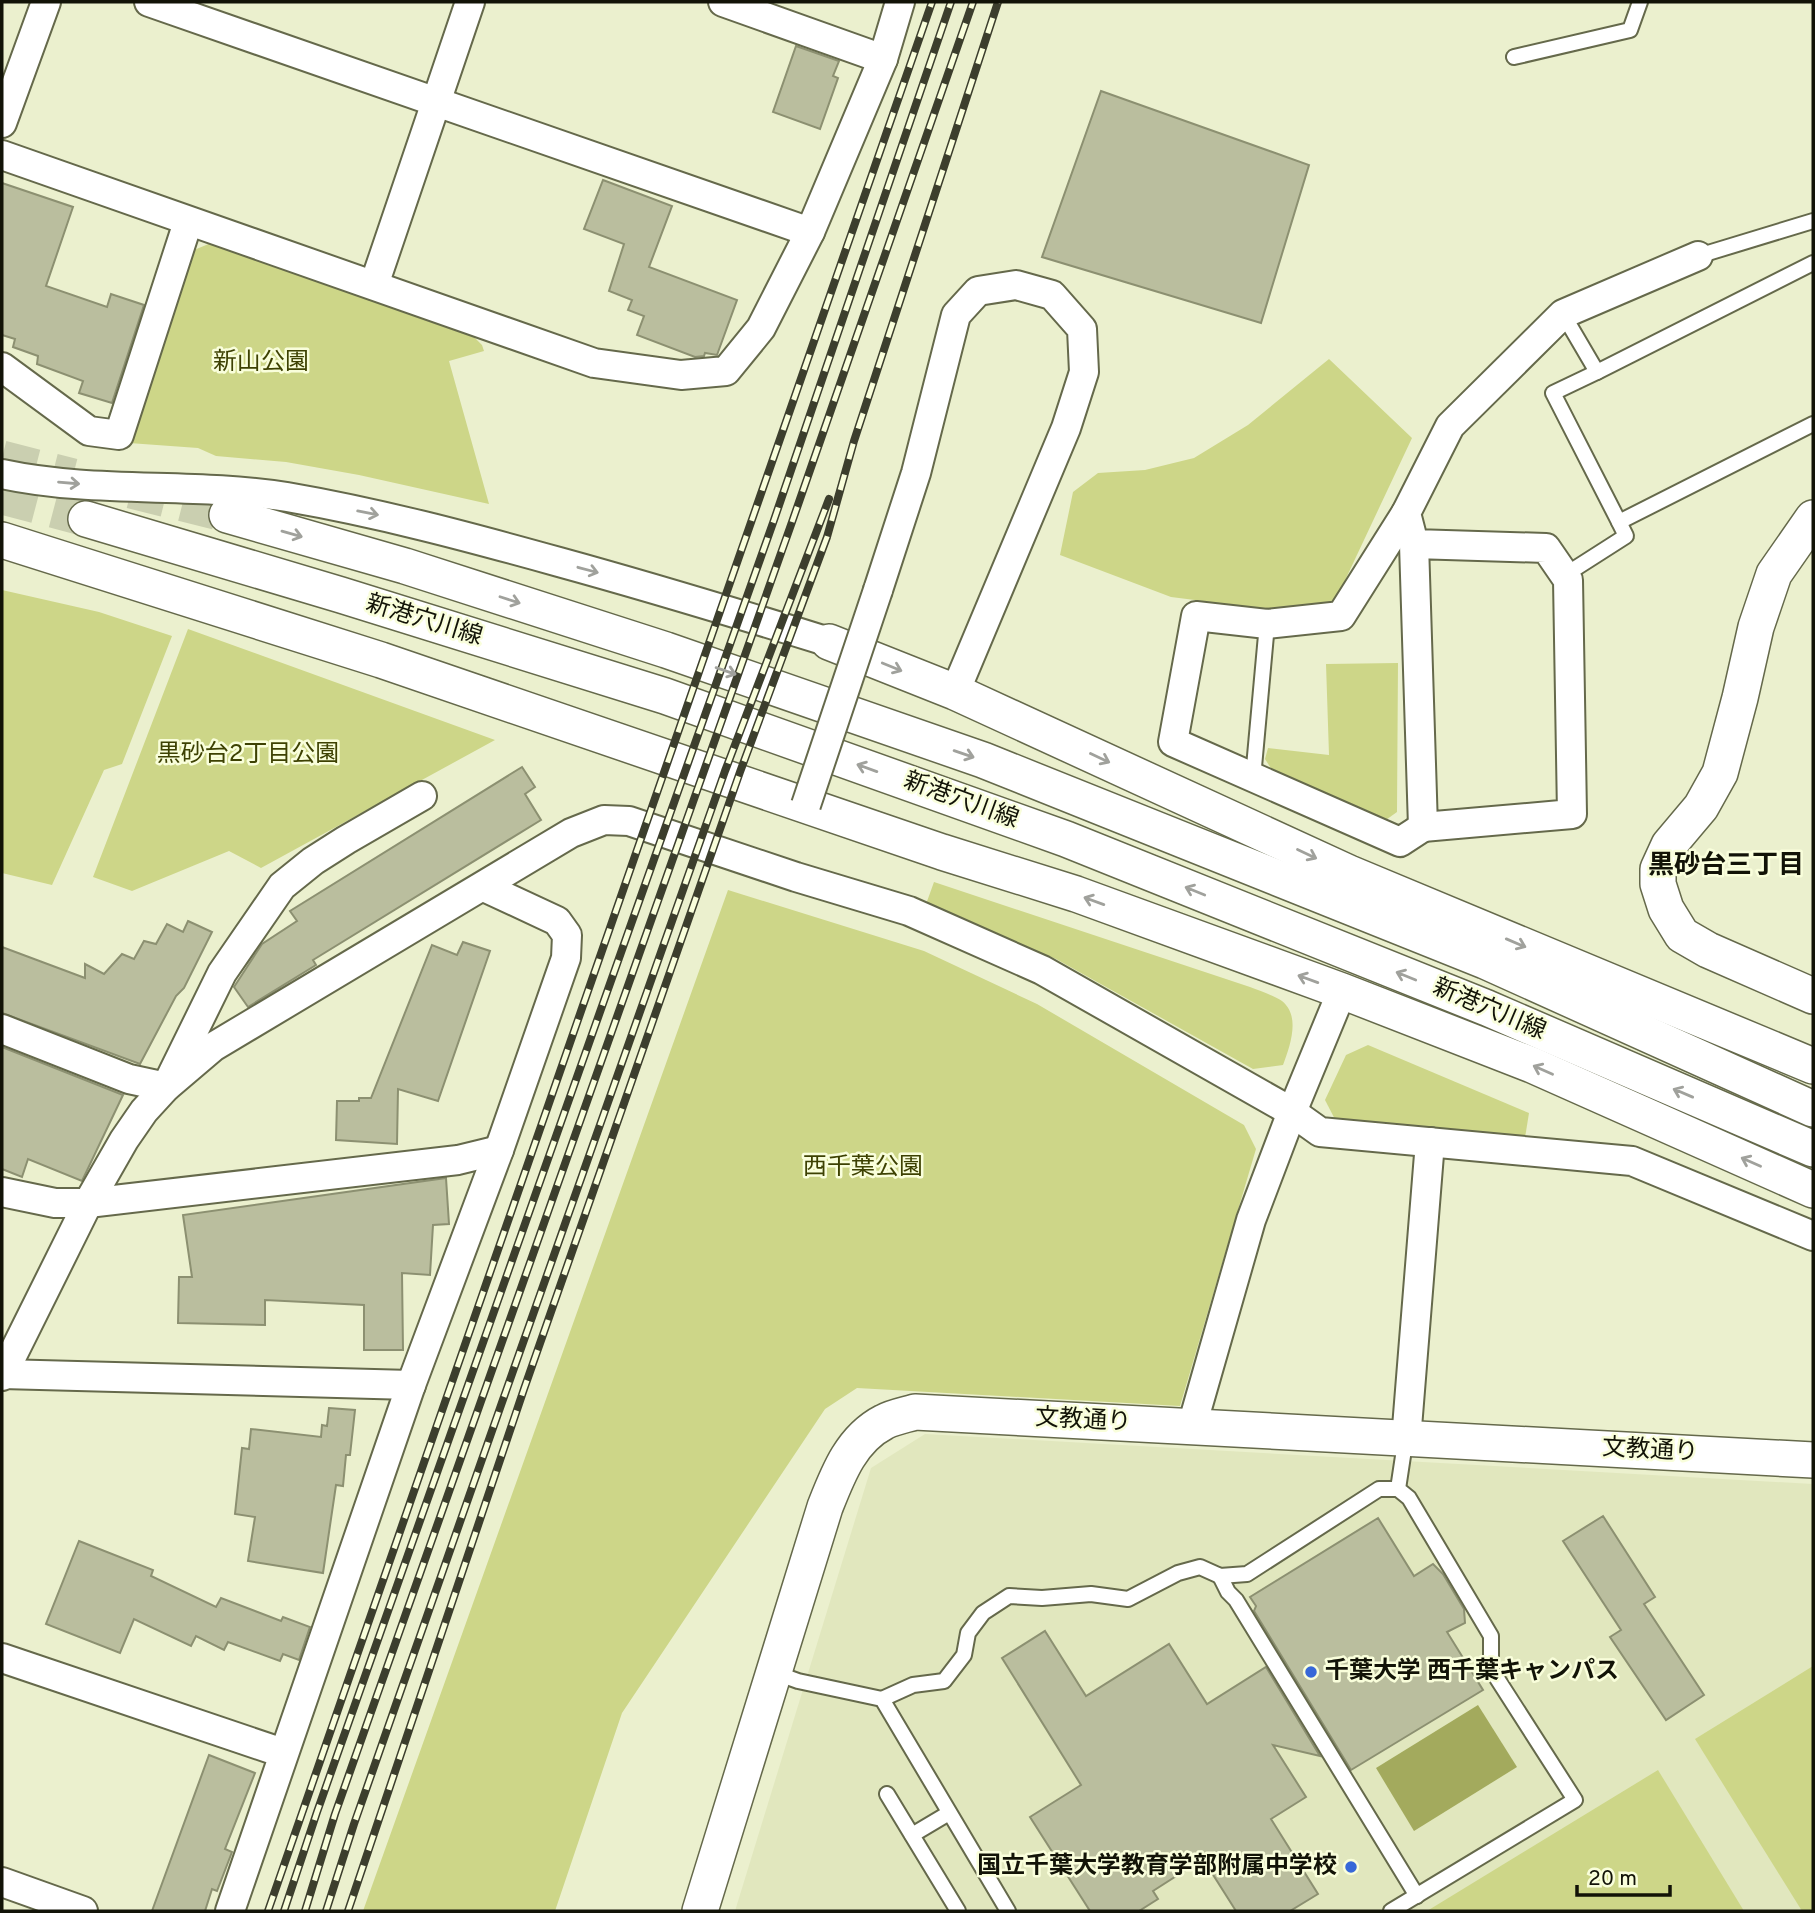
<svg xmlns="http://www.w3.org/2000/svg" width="1815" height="1913" viewBox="0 0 1815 1913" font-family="Overpass,'Noto Sans JP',sans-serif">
<rect width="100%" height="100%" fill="#ebf0ce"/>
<path fill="#e1e7be" d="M925,1434L1813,1484V1911H735L871,1468Z"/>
<g fill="#cdd688">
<path d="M211,243L471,334L482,345L484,351L449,361L489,504L359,475L286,462L216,456L198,448L129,443L194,250Z"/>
<path d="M1329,359L1412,438L1332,608L1298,613L1171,597L1060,555L1073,492L1098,473L1145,470L1194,458L1248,425Z"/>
<path d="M2,590L99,612L172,636L122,764L104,770L52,885L2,873Z"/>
<path d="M188,629L495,740L261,868L229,851L132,891L93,877Z"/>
<path d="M1398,663L1397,812L1383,822L1274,773L1265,759L1268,748L1329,755L1326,664Z"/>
<path d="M934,882L1250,987C1260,991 1273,995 1282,1001C1301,1016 1290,1046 1283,1065L1253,1069L1056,959L925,907Z"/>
<path d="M728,890L924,951L1037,1004L1244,1125L1256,1149L1180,1406L857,1388L825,1409L622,1713L555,1911H363Z"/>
<path d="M1368,1045L1529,1113L1524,1144L1340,1129L1325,1100L1346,1055Z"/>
<path d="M1813,1666V1911H1802L1695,1739Z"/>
<path d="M1658,1770L1744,1911H1427Z"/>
</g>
<path fill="#a3aa5d" d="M1478,1705L1517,1767L1414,1831L1376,1768Z"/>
<g fill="#babe9e" stroke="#8c9071" stroke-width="2">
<path d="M796,46L839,61L833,76L838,78L820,129L773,112Z"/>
<path d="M1101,91L1309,165L1261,323L1042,257Z"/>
<path d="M603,180L672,206L649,267L737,300L717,355L705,353L704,356L695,357L637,335L644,316L628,310L632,300L609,291L624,244L584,229Z"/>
<path d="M2,183L73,207L46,286L107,307L111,294L144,305L112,403L79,393L83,381L37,364L38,356L13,347L15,339L2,335Z"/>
<path d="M522,767L535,787L525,794L541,820L313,960L316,965L248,1007L234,987L262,944L297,921L290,911Z"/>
<path d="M188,921L212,932L184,988L176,996L140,1064L2,1013V947L85,978V964L104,974L122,954L134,959L144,941L156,944L167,924L183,932Z"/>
<path d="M463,942L490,951L438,1101L398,1089L397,1144L336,1140L337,1101H359V1098H371L432,945L457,955Z"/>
<path d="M2,1047L123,1095L82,1181L28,1159L22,1177L2,1169Z"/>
<path d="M446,1178L449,1224L433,1225L430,1275L402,1273L403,1350H364V1305L265,1300V1325L178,1323L179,1277H192L183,1215Z"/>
<path d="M329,1408L355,1410L350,1455H346L343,1486L336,1485L323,1573L248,1561L255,1517L235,1514L242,1448L249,1449L251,1429L321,1437L322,1425L327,1426Z"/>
<path d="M1603,1516L1655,1597L1644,1604L1704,1695L1666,1720L1610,1637L1621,1630L1563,1541Z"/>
<path d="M1378,1518L1414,1576L1433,1564L1443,1574L1464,1609L1465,1623L1447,1632L1483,1690L1351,1770L1254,1611L1256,1606L1250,1597Z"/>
<path d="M79,1541L153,1570L151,1576L216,1607L221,1598L281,1621L283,1617L310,1627L299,1660L283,1654L280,1661L228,1642L224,1650L196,1636L191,1646L134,1619L120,1653L46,1624Z"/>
<path d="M1045,1631L1086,1696L1169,1644L1207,1704L1266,1667L1320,1756L1273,1745L1306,1797L1271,1819L1318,1894L1290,1911H1236L1203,1859L1153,1891L1158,1899L1139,1911H1090L1030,1817L1081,1785L1002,1658Z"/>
<path d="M209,1755L255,1773L225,1849L232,1852L217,1891L212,1889L205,1911H152Z"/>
</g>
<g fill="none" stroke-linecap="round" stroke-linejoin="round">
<g stroke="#cacfb0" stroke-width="35" stroke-dasharray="35 18" stroke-linecap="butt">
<path d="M2,458L73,476"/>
<path d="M131,491L227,515"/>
<path d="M2,497L86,519"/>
</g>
<defs>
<g id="service">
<path d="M1514,57L1630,30L1640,2"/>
<path d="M1698,256L1813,221"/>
<path d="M1563,314L1597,372L1813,263"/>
<path d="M1597,372L1553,393L1619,522L1813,424"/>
<path d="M1565,575L1626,536L1619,522"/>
<path d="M1253,778L1267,624"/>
<path d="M1220,1576L1228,1592L1236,1600L1417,1896"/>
<path d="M773,1672L798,1681L882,1699L1008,1911"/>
<path d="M882,1699L913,1685L944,1681L964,1655L968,1633L983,1613L1009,1596L1042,1598L1091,1594L1128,1599L1178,1573L1200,1567L1220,1576L1247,1574L1379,1489H1398"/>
<path d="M887,1794L958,1911"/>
<path d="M912,1835L949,1813"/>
<path d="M1391,1911L1575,1800L1491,1669V1636L1409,1498L1398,1489L1403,1456"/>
</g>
<g id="minor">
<path d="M149,2L810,232"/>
<path d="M723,2L883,59"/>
<path d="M2,123L46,2"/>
<path d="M2,155L594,363L681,375L726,371L761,328L810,232L883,59L900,2"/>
<path d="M374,285L470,2"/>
<path d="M2,367L89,431L119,435L188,222"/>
<path d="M2,474C95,494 192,482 287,497C380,513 469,537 559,562C650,587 739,614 829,642"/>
<path d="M1406,513L1341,616L1267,624L1196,616L1173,742L1400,842L1423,827"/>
<path d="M1414,544L1546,548L1568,580L1572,814L1423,827L1414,544L1406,513L1450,426L1563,314L1698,256"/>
<path d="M878,590L916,473L956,315L978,291L1016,285L1052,295L1082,329L1084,372L1066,428L955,692"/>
<path d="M2,1029L129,1079L166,1087L222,973L282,886L313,861L346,840L422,796"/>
<path d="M2,1192L55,1203H88L458,1160L499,1150"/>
<path d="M2,1374L411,1385"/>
<path d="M2,1376L88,1203L124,1140L144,1111L166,1087L213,1047L571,833L604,820L629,821L796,877L909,911L1042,970L1292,1112L1320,1132L1632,1161L1813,1236"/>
<path d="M1192,1426L1251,1220L1292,1112L1342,991"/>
<path d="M1406,1440L1430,1142"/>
<path d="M2,1658L283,1753"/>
<path d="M2,1882L83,1911"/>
<path d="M230,1911L411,1385L499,1150L566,958L567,935L557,921L484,887"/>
</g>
<g id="tertiary">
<path d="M227,515L405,566L666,650L983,760L1485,961L1813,1109"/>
<path d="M1813,518L1774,574L1756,627L1740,698L1720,773L1701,807L1669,845L1658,869V884L1666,909L1682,935L1708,950L1813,996"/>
<path d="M86,519L341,595L665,696L1066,839L1487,1008L1813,1149"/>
<path d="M2,540L381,660L942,852L1076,894L1342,991L1532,1065L1813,1190"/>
<path d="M829,642L955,692L1349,873L1813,1066"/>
<path d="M700,1911L825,1507C838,1474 851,1439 884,1422C893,1417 905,1415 915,1412L1813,1460"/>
</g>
</defs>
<use href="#service" stroke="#65694b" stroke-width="18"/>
<use href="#minor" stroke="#65694b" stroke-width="32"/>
<use href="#tertiary" stroke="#65694b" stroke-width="38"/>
<use href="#service" stroke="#fff" stroke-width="14"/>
<use href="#minor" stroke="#fff" stroke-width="28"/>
<use href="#tertiary" stroke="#fff" stroke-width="35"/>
<defs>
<g id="rail">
<path d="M268,1911L932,2"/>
<path d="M284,1911L317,1812L774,520L951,2"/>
<path d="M305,1911L335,1814L792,522L973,2"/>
<path d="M326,1911L354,1824L506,1391L725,771L829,499"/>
<path d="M348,1911L524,1389L740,772L827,537L854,441L998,2"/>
</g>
</defs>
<use href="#rail" stroke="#3c3e2d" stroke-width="8"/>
<use href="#rail" stroke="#f9fedb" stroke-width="5" stroke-dasharray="16" stroke-linecap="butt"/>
<defs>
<path id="minor-bridge" d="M806,805L878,590"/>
</defs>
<use href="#minor-bridge" stroke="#65694b" stroke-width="32" stroke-linecap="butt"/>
<use href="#minor-bridge" stroke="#fff" stroke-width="28"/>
</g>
<defs><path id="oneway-shaft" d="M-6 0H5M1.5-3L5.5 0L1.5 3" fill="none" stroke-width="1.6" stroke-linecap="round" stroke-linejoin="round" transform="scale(1.75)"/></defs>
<g stroke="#a0a19c">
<use href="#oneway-shaft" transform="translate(69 483) rotate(5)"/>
<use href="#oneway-shaft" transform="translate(368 513) rotate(11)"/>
<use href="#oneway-shaft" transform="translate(292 534) rotate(16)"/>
<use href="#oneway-shaft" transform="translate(588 570) rotate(15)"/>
<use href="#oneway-shaft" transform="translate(510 600) rotate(18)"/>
<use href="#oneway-shaft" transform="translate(892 667) rotate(22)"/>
<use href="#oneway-shaft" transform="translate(726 671) rotate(19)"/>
<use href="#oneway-shaft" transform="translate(964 754) rotate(19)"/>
<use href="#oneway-shaft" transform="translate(1100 758) rotate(25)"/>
<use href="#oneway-shaft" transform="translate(867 768) rotate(-160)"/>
<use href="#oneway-shaft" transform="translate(1307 854) rotate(25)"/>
<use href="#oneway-shaft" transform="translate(1195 891) rotate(-158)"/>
<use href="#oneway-shaft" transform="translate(1094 901) rotate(-160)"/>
<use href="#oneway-shaft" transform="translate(1516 943) rotate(23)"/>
<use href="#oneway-shaft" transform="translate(1406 976) rotate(-158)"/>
<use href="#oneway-shaft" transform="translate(1308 979) rotate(-160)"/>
<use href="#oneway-shaft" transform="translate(1543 1070) rotate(-156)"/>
<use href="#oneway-shaft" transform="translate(1683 1093) rotate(-157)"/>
<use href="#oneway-shaft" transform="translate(1751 1162) rotate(-156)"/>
</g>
<g fill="#3768d8" stroke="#f9fedb" stroke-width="2.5">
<circle cx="1311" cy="1672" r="7"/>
<circle cx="1351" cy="1867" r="7"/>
</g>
<g text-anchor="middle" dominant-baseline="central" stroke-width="5" stroke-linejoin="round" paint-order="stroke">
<g font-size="24" fill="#3d4102" stroke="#f9fedb">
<text x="261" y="363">新山公園</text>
<text x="248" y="755">黒砂台2丁目公園</text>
<text x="863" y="1168">西千葉公園</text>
</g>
<g font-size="24" fill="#121307" stroke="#f9fedb">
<text transform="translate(424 621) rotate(17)">新港穴川線</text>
<text transform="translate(961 801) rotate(20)">新港穴川線</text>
<text transform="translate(1489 1010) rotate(23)">新港穴川線</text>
<text transform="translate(1083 1421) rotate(3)">文教通り</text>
<text transform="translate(1650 1451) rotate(3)">文教通り</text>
</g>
<g font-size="24" font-weight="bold" fill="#121307" stroke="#f9fedb" text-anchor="start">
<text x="1325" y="1672">千葉大学 西千葉キャンパス</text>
<text x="1337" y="1867" text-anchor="end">国立千葉大学教育学部附属中学校</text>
</g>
<g font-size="26" font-weight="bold" fill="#121307" stroke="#f9fedb">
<text x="1726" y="866">黒砂台三丁目</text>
</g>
</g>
<rect width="1815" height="1913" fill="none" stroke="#121307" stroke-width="7"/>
<path d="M1577 1885v10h93v-10" fill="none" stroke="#121307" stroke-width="3.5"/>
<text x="1588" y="1885" font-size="21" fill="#121307" stroke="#f9fedb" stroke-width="5" paint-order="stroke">20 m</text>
</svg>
